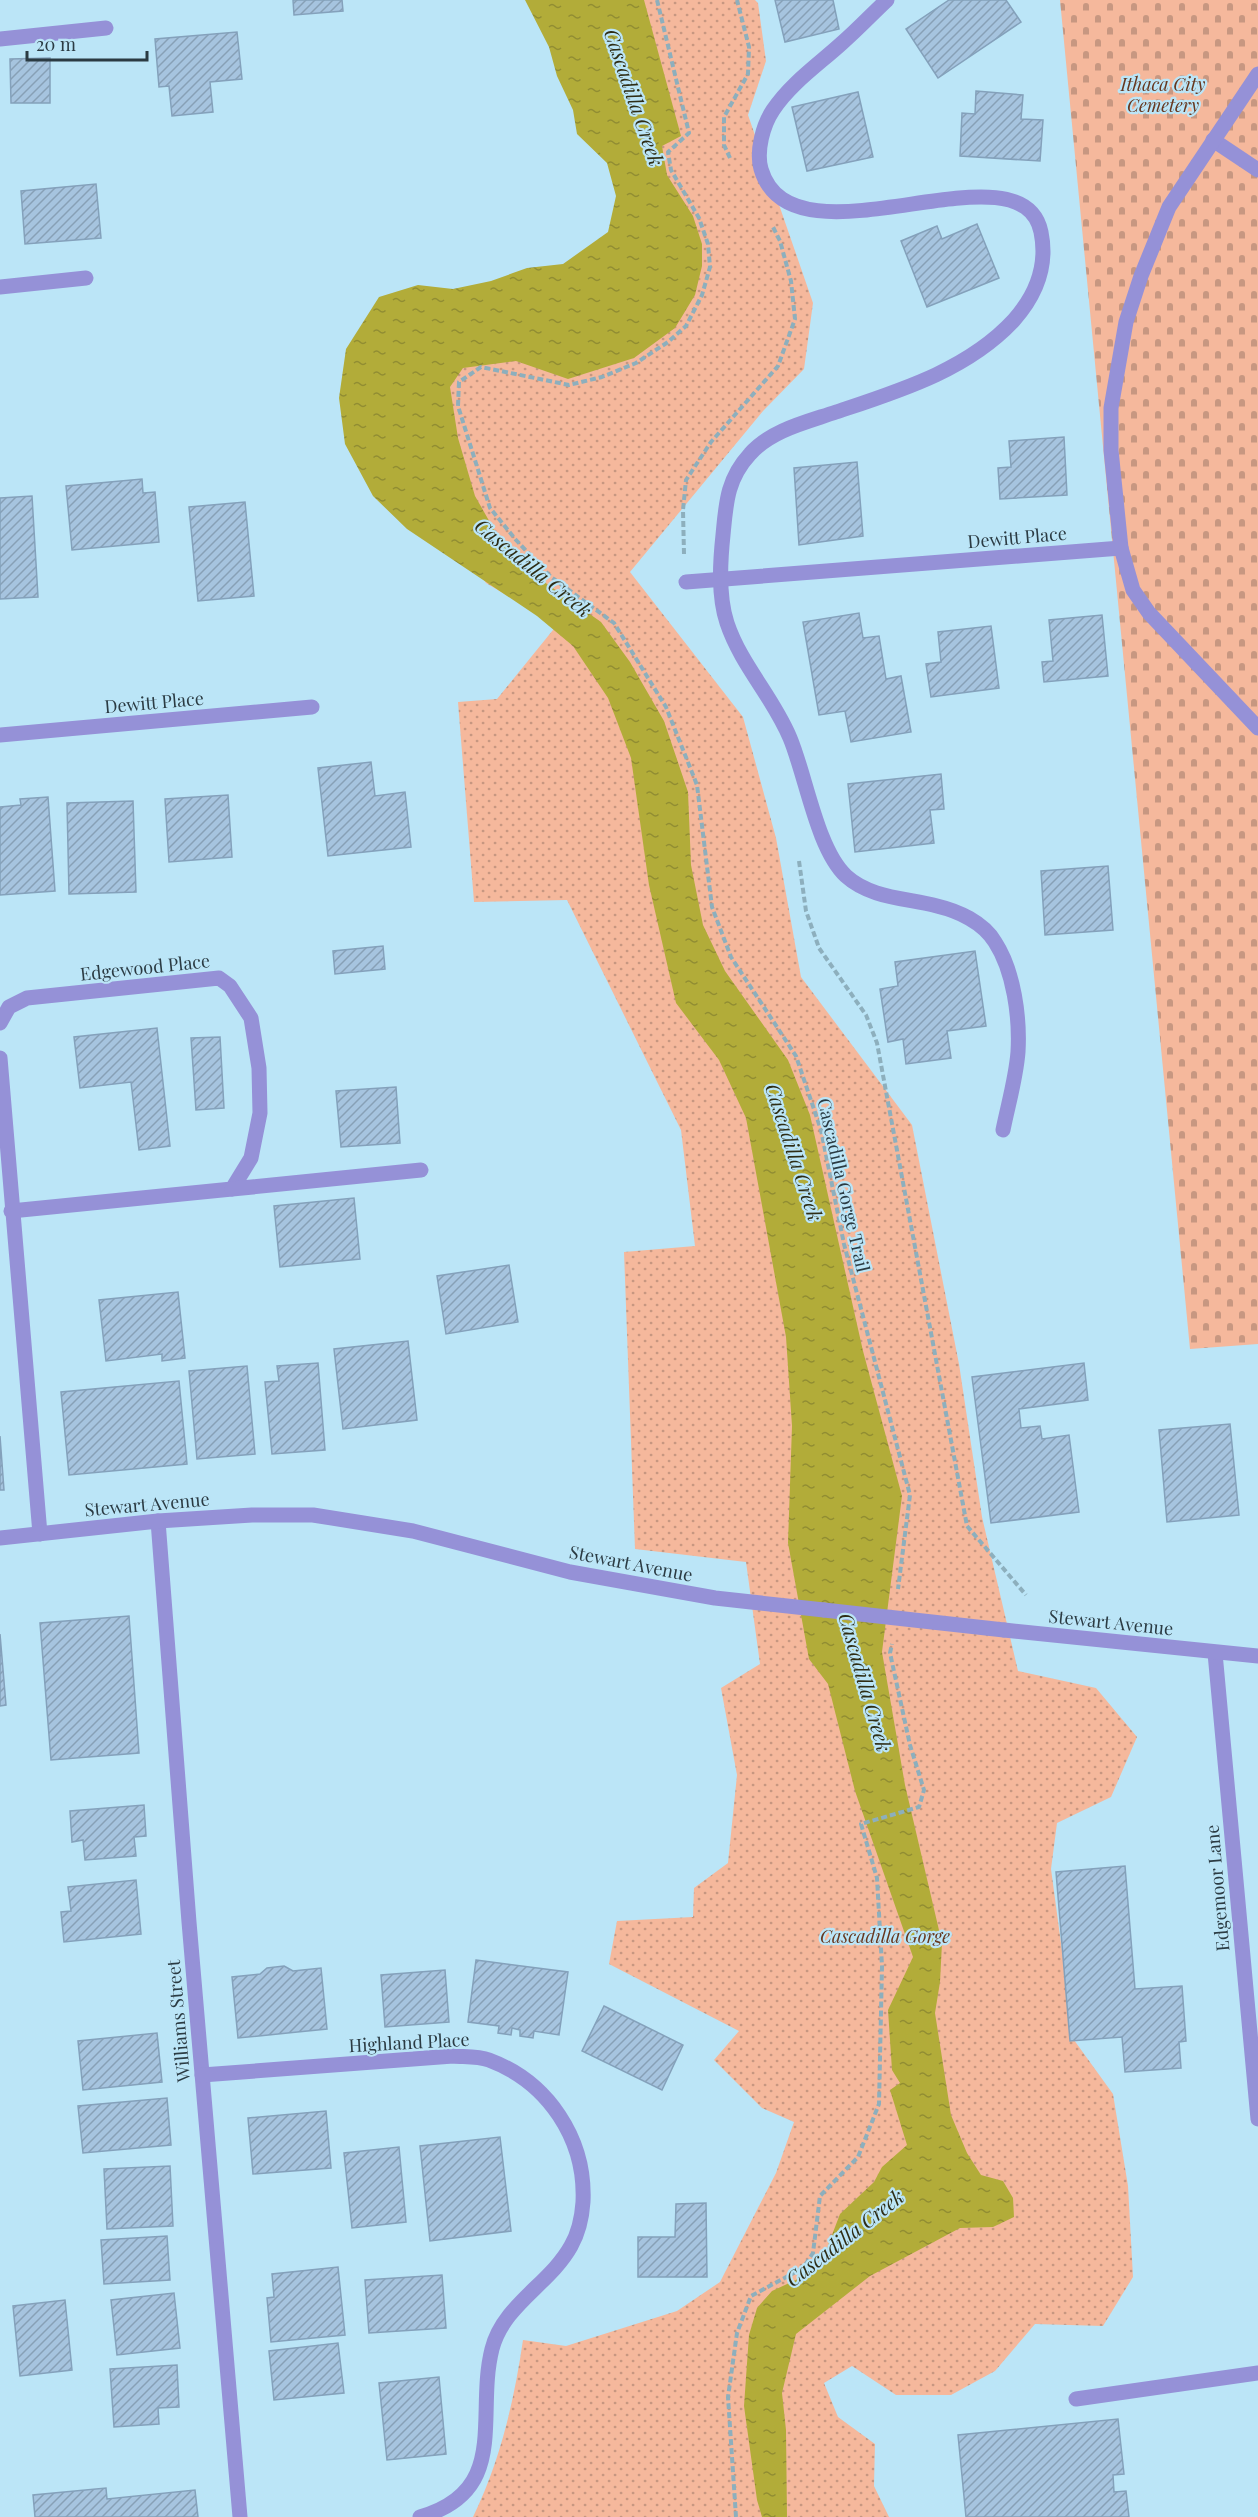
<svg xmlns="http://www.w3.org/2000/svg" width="1258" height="2517" viewBox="0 0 1258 2517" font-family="'Playfair Display',serif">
<defs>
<pattern id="green-dots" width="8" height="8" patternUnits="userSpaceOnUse" patternTransform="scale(1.5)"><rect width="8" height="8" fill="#f5b89c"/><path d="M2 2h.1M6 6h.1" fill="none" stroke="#c79781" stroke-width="1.8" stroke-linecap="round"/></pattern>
<pattern id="cemetery-stones" width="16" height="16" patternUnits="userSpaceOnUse" patternTransform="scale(1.5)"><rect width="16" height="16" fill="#f5b89c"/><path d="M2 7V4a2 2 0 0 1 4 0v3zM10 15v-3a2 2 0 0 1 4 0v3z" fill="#c79781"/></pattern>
<pattern id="water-ripples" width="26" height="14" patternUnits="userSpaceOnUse" patternTransform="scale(1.5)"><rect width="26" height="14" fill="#b2ac39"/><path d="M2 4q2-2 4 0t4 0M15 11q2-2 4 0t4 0" fill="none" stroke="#918d32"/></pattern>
<pattern id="building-hatch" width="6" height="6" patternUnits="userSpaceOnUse" patternTransform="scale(1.5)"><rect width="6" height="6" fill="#a6c4df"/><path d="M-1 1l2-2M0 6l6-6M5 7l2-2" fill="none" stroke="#87a0b6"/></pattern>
</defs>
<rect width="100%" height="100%" fill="#bbe5f7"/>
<path fill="url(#green-dots)" d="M569,0H755L758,3L766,61L748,115L813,303L804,369L763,411L630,572L743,717L776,838L801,977L912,1125L959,1364L982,1517L1018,1671L1096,1688L1137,1737L1111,1797L1057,1823L1051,1869L1074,2040L1113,2094L1128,2186L1133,2277L1103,2326L1035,2324L995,2371L951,2395H896L852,2366L824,2383L838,2417L875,2444L874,2486L889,2517H473C500,2461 514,2402 523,2340L566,2346L677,2311L720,2282L776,2173L794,2122L762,2108L714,2060L739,2031L609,1964L617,1921L693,1917L694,1888L728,1863L737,1775L721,1688L760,1664L746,1562L635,1549L624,1252L695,1246L681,1130L567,900L474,902L458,702L497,699L557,625L486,583L368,404L650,267Z"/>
<path fill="url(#cemetery-stones)" d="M1060,0H1258V1344L1190,1349Z"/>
<path fill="url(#water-ripples)" d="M525,0H644L681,136L662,146L667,175L693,216L702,244V266L695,295L675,328L634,358L568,379L516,361L463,368L450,387L458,438L475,496L500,540L547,584L601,622L630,662L664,721L688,792L691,865L703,925L725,971L788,1060L810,1115L863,1351L902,1496L882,1652L905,1785L942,1943L940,1982L935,2013L951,2115L967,2153L981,2175L1003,2181L1013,2198L1014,2217L993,2227L960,2228L870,2276L796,2334L782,2393L786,2430L787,2517H762L757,2500L744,2406L749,2335L757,2308L772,2291L813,2272L827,2248L840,2214L874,2182L882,2167L907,2145L890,2090L900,2083L892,2070L888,2010L913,1957L855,1791L828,1684L809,1659L788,1543L792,1426L786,1337L746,1118L719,1060L676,1003L649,885L631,758L608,698L573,646L537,616L407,529L373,496L345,444L339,398L346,349L379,297L418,285L453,289L491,281L527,268L563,264L608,232L616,196L607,163L577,134L573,110L557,76L549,47Z"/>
<g fill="url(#building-hatch)" stroke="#84a1bb" stroke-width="1.5">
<path d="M293,0H342L343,11L294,15Z"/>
<path d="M775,0H833L839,29L785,42Z"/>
<path d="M949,0H1006L1021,22L938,78L906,29Z"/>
<path d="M237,32L242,79L210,82L213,112L172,116L169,86L159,87L155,39Z"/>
<path d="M50,58V103H11L10,59Z"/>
<path d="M976,91L1023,95L1021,119L1043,120L1040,161L960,156L962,113L975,114Z"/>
<path d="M858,92L873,157L807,171L792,107Z"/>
<path d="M96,184L101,238L25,244L21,191Z"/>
<path d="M977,224L999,278L927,307L901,241L937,226L942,239Z"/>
<path d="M1064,437L1067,495L1000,499L998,468L1011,467L1009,441Z"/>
<path d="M857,462L863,536L799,545L794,468Z"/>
<path d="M142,479L143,493L155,492L159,542L72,550L66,486Z"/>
<path d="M32,496L38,597L0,599V498Z"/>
<path d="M245,502L254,596L198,601L189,507Z"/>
<path d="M859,613L863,638L879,636L886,679L901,676L911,732L851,742L845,711L819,715L803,622Z"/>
<path d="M1102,615L1108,676L1044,682L1042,662L1053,661L1049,620Z"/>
<path d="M991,626L999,688L931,697L926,664L941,662L938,632Z"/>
<path d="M371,762L375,796L405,792L411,847L328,856L318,768Z"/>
<path d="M941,774L944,809L930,810L934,843L855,852L848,784Z"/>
<path d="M228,795L232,857L169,862L165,799Z"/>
<path d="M48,797L55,891L0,895V807L21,805L20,799Z"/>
<path d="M133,801L136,892L69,894L67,803Z"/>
<path d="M1108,866L1113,930L1045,935L1041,871Z"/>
<path d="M383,946L385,969L335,974L333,951Z"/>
<path d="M975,951L986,1026L947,1031L951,1058L906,1064L903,1039L888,1042L880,989L898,986L895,962Z"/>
<path d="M157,1028L170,1146L139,1150L131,1082L80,1088L74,1037Z"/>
<path d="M220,1037L224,1108L196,1110L191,1038Z"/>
<path d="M396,1087L400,1143L341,1147L336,1091Z"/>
<path d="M354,1198L360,1259L280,1267L274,1206Z"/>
<path d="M509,1265L518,1322L446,1334L437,1276Z"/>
<path d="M178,1292L185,1358L162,1361V1354L106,1361L99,1300Z"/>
<path d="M408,1341L417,1420L343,1429L334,1349Z"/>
<path d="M318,1363L325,1450L272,1454L265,1382L279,1381L277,1366Z"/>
<path d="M1084,1363L1088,1400L1019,1409L1021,1428L1040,1426L1042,1439L1069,1435L1079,1512L991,1523L972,1377Z"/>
<path d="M247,1366L255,1454L197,1459L189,1371Z"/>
<path d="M179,1381L187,1464L69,1475L61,1392Z"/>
<path d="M1230,1424L1239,1515L1167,1522L1159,1430Z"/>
<path d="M0,1436L4,1490H0Z"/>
<path d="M129,1616L139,1753L51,1760L40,1623Z"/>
<path d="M0,1634L6,1705L0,1706Z"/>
<path d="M144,1805L146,1836L134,1837L136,1856L85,1860L83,1840L72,1842L70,1811Z"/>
<path d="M1125,1866L1135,1989L1182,1986L1186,2041L1179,2042L1181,2068L1125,2072L1122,2037L1070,2041L1056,1872Z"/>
<path d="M136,1880L141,1934L64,1942L61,1912L71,1911L68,1887Z"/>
<path d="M476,1960L568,1972L559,2035L534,2031L533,2038L520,2036V2030L512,2028L511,2035L498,2033L499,2026L468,2022Z"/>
<path d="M284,1966L293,1971L321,1968L327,2029L238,2038L232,1977L260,1974L267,1968Z"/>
<path d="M445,1970L449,2022L385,2027L381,1975Z"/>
<path d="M604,2006L683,2045L662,2090L582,2051Z"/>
<path d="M157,2033L162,2082L83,2090L78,2041Z"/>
<path d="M167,2098L171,2145L83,2153L78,2106Z"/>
<path d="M326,2111L331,2168L253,2174L248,2118Z"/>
<path d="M500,2137L511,2231L430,2241L420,2146Z"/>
<path d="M399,2147L406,2222L352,2228L344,2153Z"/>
<path d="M170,2166L173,2226L107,2229L104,2169Z"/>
<path d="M706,2203L707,2277H638V2237H675L676,2204Z"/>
<path d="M167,2236L170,2280L104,2284L101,2240Z"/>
<path d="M338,2267L345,2335L271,2342L267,2298L274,2297L272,2274Z"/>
<path d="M442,2275L446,2328L369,2333L365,2280Z"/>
<path d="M174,2293L180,2348L117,2355L111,2300Z"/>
<path d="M65,2300L72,2370L20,2376L13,2306Z"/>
<path d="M338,2343L344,2393L274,2400L269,2351Z"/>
<path d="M177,2365L179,2407L158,2408L159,2424L114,2427L110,2369Z"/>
<path d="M439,2377L446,2454L387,2460L379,2383Z"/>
<path d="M1118,2419L1124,2474L1113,2475L1114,2492L1126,2491L1129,2517H966L958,2435Z"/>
<path d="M106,2488L107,2499L195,2490L198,2517H35L33,2495Z"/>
</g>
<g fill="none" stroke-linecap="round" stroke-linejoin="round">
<g stroke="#8dafbd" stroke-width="4" stroke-dasharray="6 3" stroke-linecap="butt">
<path d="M657,0L689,133L668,152L671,170L699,218L708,244L710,267L702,295L686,326L668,342L636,363L602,377L569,385L481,367L459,382L458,406L490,508L516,540L551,577L614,623L666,707L697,785L712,907L731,957L796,1056L821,1130L844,1244L910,1495L898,1589"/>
<path d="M730,158L724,145V117L748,74L749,47L737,0"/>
<path d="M684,554L683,510L686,480L711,442L778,366L795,319L791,281L780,241L772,225"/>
<path d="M799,861L806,911L819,948L866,1015L877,1043L967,1526L1026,1595"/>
<path d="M736,2517L728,2397L737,2333L751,2296L803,2268L813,2253L820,2196L858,2157L879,2104L882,1966L877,1878L861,1824L919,1807L924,1790L910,1745L890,1653L892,1644"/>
</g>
<g stroke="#9591d7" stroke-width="15">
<path d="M1213,140L1258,170"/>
<path d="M0,287L86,278"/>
<path d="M1121,548L1111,450V408L1126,322L1141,276L1169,207L1258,74"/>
<path d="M1076,2399L1258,2373"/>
</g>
<g stroke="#9591d7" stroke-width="15">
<path d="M887,0C872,14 858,29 842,43C819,64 791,83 773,110C763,125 756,151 761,169C792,275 1021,138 1041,232C1048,266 1036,295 1014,320C968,370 899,391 836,412C807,422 771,430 750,454C727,479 726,503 723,535C720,563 718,596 727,623C741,665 773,697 790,738C806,776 817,849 846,876C870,898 906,898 937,906C958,911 983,922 995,942C1014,971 1020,1018 1018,1052C1016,1078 1008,1105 1003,1130"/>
<path d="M0,39L106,28"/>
<path d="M686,582L1121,548L1133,590L1149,613L1258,728"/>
<path d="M0,735L312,707"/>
<path d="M0,1023L9,1007L27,998L219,978L230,986L251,1018L259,1068L260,1113L251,1158L232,1189L11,1211"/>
<path d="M0,1058L40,1534"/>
<path d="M232,1189L421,1170"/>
<path d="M158,1521L189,1922L240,2517"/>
<path d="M1215,1653L1258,2119"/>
<path d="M202,2075L453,2056C464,2057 478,2056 489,2060C548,2082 586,2139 583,2202C582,2217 579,2232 571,2246C550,2284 503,2305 492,2349C475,2416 511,2491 420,2517"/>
</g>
<g stroke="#9591d7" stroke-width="15">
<path d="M0,1538L158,1521L252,1515H313L413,1531L570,1572L715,1598L824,1610"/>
<path d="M1004,1630L1258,1656"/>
</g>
<path stroke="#9591d7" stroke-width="15" d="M824,1610L1004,1630"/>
</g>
<g text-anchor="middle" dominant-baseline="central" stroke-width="4.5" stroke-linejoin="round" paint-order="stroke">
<g font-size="18" font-style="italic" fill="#67371e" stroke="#bbe5f7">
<text x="1163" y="84">Ithaca City<tspan x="1163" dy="21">Cemetery</tspan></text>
<text x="885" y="1936">Cascadilla Gorge</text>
</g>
<g font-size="18" fill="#2b3b43" stroke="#bbe5f7">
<text transform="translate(1017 537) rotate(-5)">Dewitt Place</text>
<text transform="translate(154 702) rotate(-5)">Dewitt Place</text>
<text transform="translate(145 967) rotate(-6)">Edgewood Place</text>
<text transform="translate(844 1185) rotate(77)">Cascadilla Gorge Trail</text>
<text transform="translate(147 1504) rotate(-5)">Stewart Avenue</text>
<text transform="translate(631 1563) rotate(11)">Stewart Avenue</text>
<text transform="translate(1111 1622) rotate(6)">Stewart Avenue</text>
<text transform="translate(1217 1888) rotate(-95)">Edgemoor Lane</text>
<text transform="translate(178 2021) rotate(-95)">Williams Street</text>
<text transform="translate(409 2042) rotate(-3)">Highland Place</text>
</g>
<g font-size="20" font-style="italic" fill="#2e2d15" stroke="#bbe5f7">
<text transform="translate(635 97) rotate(71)">Cascadilla Creek</text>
<text transform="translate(534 567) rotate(39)">Cascadilla Creek</text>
<text transform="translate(795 1152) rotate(72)">Cascadilla Creek</text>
<text transform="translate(866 1682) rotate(74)">Cascadilla Creek</text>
<text transform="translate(844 2237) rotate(-38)">Cascadilla Creek</text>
</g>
</g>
<path d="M27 51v9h120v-9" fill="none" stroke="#2b3b43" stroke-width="3"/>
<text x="36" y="51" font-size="18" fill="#2b3b43" stroke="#bbe5f7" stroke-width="4.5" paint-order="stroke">20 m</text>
</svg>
